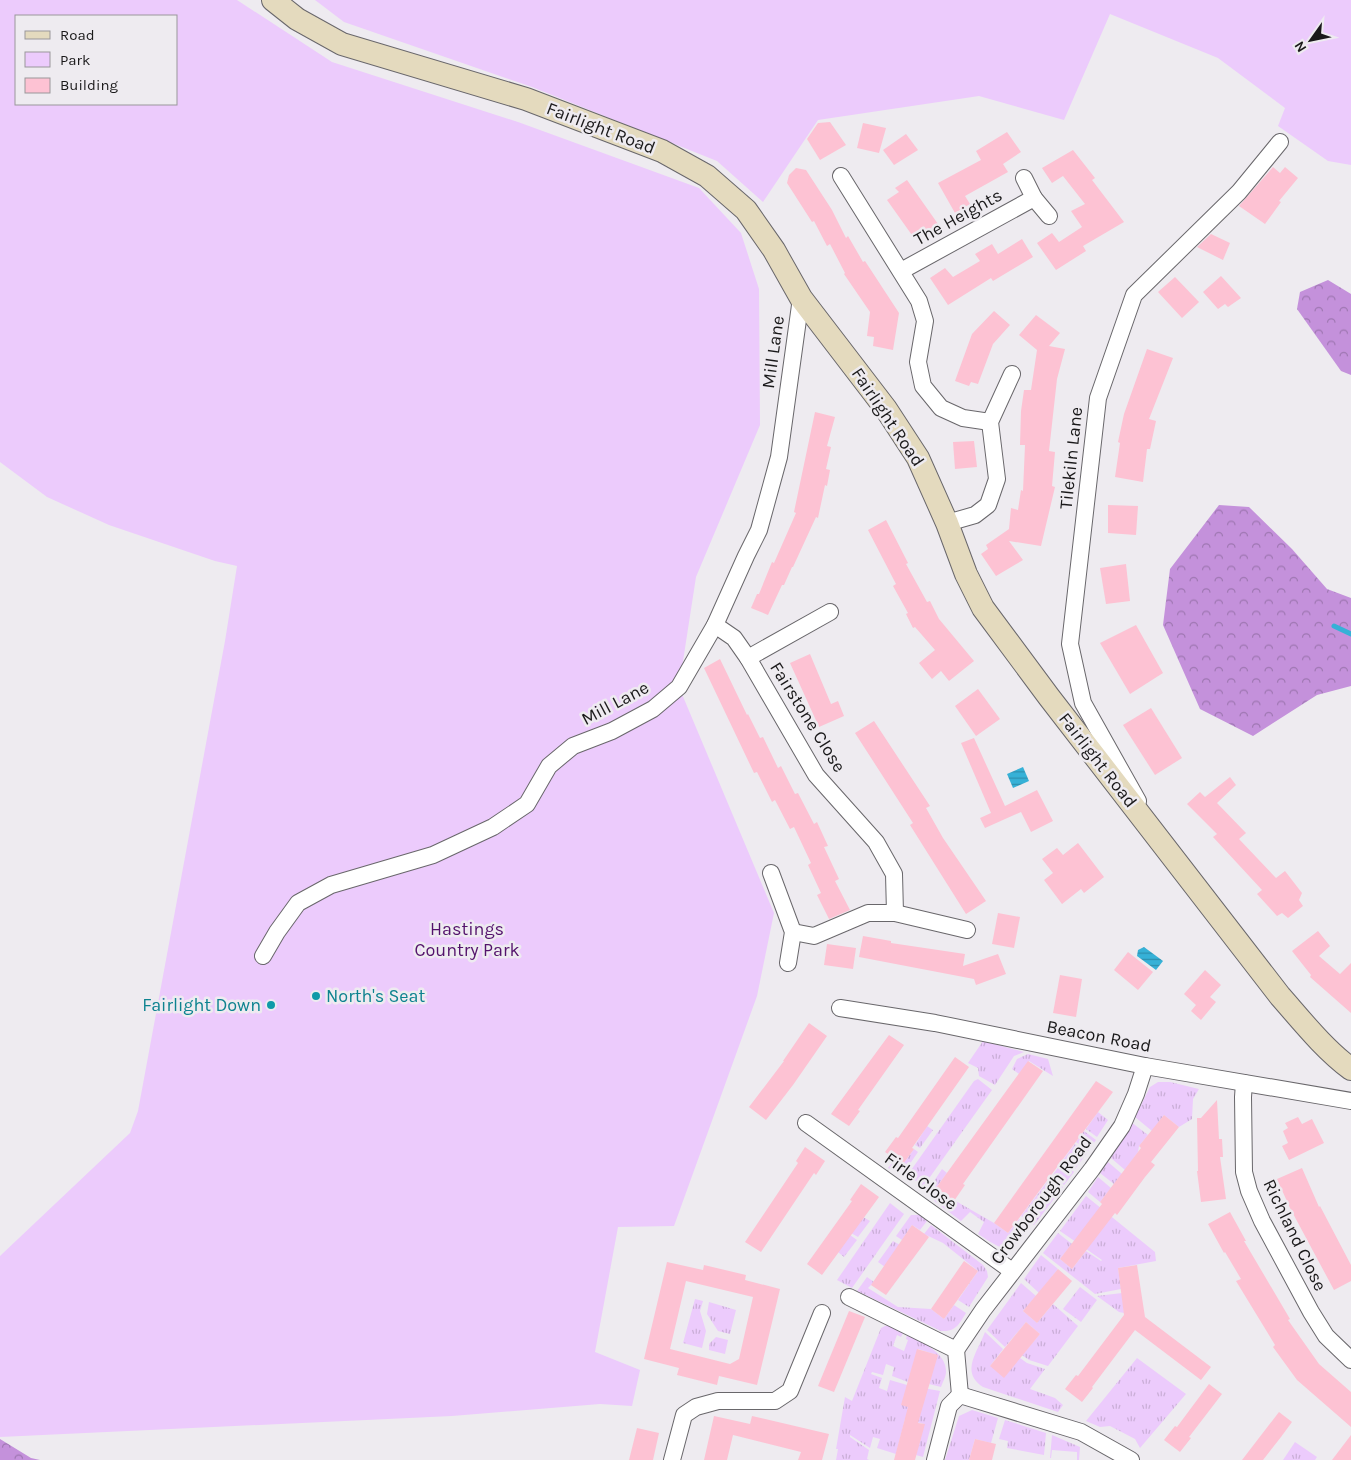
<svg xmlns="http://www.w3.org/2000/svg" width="1351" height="1460" viewBox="0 0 1351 1460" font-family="Karla,sans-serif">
<defs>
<pattern id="grass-tufts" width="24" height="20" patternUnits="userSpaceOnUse" patternTransform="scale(1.25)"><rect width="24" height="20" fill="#eccbfc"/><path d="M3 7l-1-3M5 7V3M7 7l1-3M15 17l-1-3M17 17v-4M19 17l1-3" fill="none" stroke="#caaed7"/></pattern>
<pattern id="forest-crowns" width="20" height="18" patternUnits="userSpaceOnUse" patternTransform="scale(1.25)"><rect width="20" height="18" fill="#c491db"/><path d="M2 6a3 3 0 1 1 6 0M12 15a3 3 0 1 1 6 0" fill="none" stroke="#9e76b1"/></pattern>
<pattern id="water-rules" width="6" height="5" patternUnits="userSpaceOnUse" patternTransform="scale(1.25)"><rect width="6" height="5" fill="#36b1d7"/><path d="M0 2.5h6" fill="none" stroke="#2d8fae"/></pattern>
</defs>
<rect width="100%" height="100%" fill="#eeebf0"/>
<g fill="url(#grass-tufts)">
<path d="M983,1041L1024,1052L1014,1056L995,1085L979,1076L978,1068L968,1063Z"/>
<path d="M1028,1054L1048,1059L1053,1076L1029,1061L1019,1074L1012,1069L1017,1059Z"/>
<path d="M978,1079L992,1090L925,1184L922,1185L910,1177L909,1173L974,1081Z"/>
<path d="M1158,1082H1170L1199,1089L1193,1099L1192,1119L1179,1127L1164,1115L1152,1131L1135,1117L1150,1087Z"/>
<path d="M1098,1112L1108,1120L1097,1137L1086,1129Z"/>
<path d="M1131,1122L1148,1135L1139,1146L1138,1152L1125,1170L1111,1158Z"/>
<path d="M927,1126L933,1130L920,1148L915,1145Z"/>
<path d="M1084,1131L1096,1140L1088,1151L1076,1142Z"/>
<path d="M1075,1144L1087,1153L1075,1169L1063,1160Z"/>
<path d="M914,1149L918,1152L905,1171L893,1170L888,1168L895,1159L903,1164Z"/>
<path d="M1062,1162L1074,1172L1064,1185L1052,1176Z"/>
<path d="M1108,1162L1122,1174L1114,1184L1100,1173Z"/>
<path d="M942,1169L947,1173L936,1188L946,1195L939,1205L930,1197L928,1190Z"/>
<path d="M1098,1177L1111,1188L1100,1202L1088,1192Z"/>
<path d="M1050,1178L1063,1187L1034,1225L1021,1216Z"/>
<path d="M947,1196L994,1223L1008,1233L1019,1219L1030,1227C1009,1256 1006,1252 978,1234L984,1222L970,1212L961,1221L941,1206Z"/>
<path d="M1086,1196L1155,1252L1156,1261L1118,1268L1121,1289L1095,1294L1043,1253L1058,1233L1072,1244L1060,1259L1072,1269L1086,1251L1101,1261L1102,1260L1060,1231Z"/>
<path d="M890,1203L904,1214L852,1288L837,1280Z"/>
<path d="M911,1215H919L927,1221L920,1230L912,1225L902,1240L896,1236Z"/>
<path d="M863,1217L870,1221L858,1237L851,1233Z"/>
<path d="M931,1225L983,1265L987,1271L988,1277L969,1307L958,1300L978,1271L943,1243L924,1234Z"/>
<path d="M850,1235L857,1240L844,1257L838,1252Z"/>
<path d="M893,1241L900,1245L885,1267L878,1262Z"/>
<path d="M1041,1255L1058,1269L1039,1293L1024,1279Z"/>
<path d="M867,1277L874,1282L868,1288L898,1307L931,1309L944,1319L954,1305L966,1313C959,1324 956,1332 941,1331L857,1291Z"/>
<path d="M1021,1283L1036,1296L1023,1311L1037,1323L1053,1304L1078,1326L1048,1366L1029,1360L1022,1355L1040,1334L1026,1322L1005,1347L987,1330Z"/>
<path d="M1080,1287L1097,1300L1081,1322L1063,1309Z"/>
<path d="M1122,1293L1124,1313L1119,1312L1097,1296Z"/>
<path d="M695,1299L703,1301L700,1311L706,1331L702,1348L683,1343Z"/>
<path d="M709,1302L736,1310L730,1334L718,1331L707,1314Z"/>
<path d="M885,1326H890L903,1333L901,1337L897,1335L893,1346L904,1351L908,1340L906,1339L907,1335C921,1341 947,1353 946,1372C946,1376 943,1382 941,1387L929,1384L937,1355L918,1349L908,1382L892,1376L894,1367L886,1364L883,1375L872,1372L871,1374L882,1378L879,1388L887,1391L890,1380L907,1385L940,1391L923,1457L916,1455L924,1424L905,1419L896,1454L877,1448L880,1439L873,1437L870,1448L850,1435V1437L869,1450L867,1459L869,1460H836L838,1449H836L845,1397L852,1401L881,1328Z"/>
<path d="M985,1332L1003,1349L990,1366L1020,1358L1027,1363L1045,1369L1030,1389L1055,1398L1063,1405L1058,1412L983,1387C960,1372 977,1353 985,1332Z"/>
<path d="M716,1337L728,1340L725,1354L709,1350V1344Z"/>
<path d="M1137,1358L1186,1394L1140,1448L1135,1439L1110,1426L1100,1427L1086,1421Z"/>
<path d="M972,1410L998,1418L991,1443L975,1439L969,1460H945L959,1416Z"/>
<path d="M1005,1420L1046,1433L1044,1455L1007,1448L1008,1441L999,1439Z"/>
<path d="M1052,1435L1080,1447L1079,1460H1077V1452L1052,1450L1051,1458H1050Z"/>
<path d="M1295,1442L1317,1457L1315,1460H1283Z"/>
</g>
<g fill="url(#forest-crowns)">
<path d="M1328,280L1351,294V375L1341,371L1297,309L1300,292Z"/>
<path d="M1219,505L1249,507L1292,549L1327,589L1351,598V686L1317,695L1253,736L1200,709L1163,625L1170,569Z"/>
<path d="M0,1439L31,1458L40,1460H0Z"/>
</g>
<g fill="#eccbfc" fill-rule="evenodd">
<path d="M0,0H237L332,62L518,122L699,188L741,233L759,289L760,425L696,577L679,687L774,913L757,996L674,1226L618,1227L595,1352L640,1370L632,1406L600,1404L452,1416L0,1437V1256L130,1133L138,1111L225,641L237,566L215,561L109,525L47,497L0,462ZM16,16H176V104H16Z"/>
<path d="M315,0H1351V165L1328,161L1278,126L1285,108L1218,58L1110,14L1064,120L979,96L818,120L763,202L717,161L532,87L344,22Z"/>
</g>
<g fill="url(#water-rules)">
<path d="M1023,767L1029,781L1013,788L1007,774Z"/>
<path d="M1144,947L1163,961L1156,970L1137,956L1138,950Z"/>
</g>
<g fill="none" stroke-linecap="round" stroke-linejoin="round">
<path stroke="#36b1d7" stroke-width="5" d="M1334,626L1351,634"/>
</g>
<g fill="#fdc2d3" fill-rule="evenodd">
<path d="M830,122L846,145L820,160L807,139L818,123Z"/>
<path d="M863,123L886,128L879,153L857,148Z"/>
<path d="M1007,132L1021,152L1003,164L1008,172L965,196L970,204L955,213L938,183L981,160L976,151Z"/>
<path d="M906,134L918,150L894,165L883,150Z"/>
<path d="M1073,150L1095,178L1092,180L1124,222L1083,246L1086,251L1056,270L1037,243L1052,233L1059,242L1082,227L1071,211L1085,204L1063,176L1052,183L1042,168Z"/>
<path d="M1273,167L1280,173L1285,167L1298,178L1279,201L1281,202L1265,224L1239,206Z"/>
<path d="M796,168L806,170L832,210L846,238L848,236L863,262L865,261L899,313L893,350L873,346L874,337L867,336L870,312L844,274L845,273L830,244L827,246L814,221L812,222L787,183L789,175Z"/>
<path d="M907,180L938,224L936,225L937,226L914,238L887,200L899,192L895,188Z"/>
<path d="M1211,234L1230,243L1223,260L1197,247Z"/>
<path d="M1022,239L1033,257L993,281L991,278L948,305L930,278L945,268L953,277L980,261L975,254L992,244L998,254Z"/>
<path d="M1221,276L1241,298L1228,307L1225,304L1218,309L1203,292Z"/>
<path d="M1175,277L1199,302L1182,318L1158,292Z"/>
<path d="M994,311L1010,325L993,344L978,384L971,382L969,386L955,381L972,334Z"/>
<path d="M1036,315L1060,333L1049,346L1065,349L1057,379L1049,451L1055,452L1052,486L1055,487L1041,546L1009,541L1023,560L996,576L981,554L988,549L986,545L1009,529L1011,508L1018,510L1021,490L1023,491L1025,445H1020L1021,411L1024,390H1031L1037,350L1019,335Z"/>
<path d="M1147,349L1173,358L1149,419L1156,421L1150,449H1147L1143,482L1115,477L1120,443L1118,442L1124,414Z"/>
<path d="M815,412L835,417L827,446L831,447L826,469L830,470L827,486L825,485L818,518L816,517L793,567H792L784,585H782L768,615L751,608L757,594H759L772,562L774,563L796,513L794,512Z"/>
<path d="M974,441L977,467L955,469L953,442Z"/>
<path d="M1108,505L1138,506L1136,535L1108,533Z"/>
<path d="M886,520L908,563L906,564L927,602L930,601L939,619L974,661L949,681L941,671L932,679L919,663L935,650L915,627L913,628L906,614L908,613L893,586L896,584L868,530Z"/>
<path d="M1126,564L1130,601L1106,604L1100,568Z"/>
<path d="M1136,625L1163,673L1130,694L1100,643Z"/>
<path d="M810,654L831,704L838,701L844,716L819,727L790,663Z"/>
<path d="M720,659L747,715L748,714L760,738L763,737L778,768L781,766L795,794L798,793L814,824L817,822L828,846L824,847L839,879L835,881L850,910L829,919L817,895L821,893L808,865L811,863L794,827L790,829L775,800L772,802L757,772L754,773L704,668Z"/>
<path d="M978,689L1000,719L976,736L955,706Z"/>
<path d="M1151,708L1182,758L1155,775L1123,725Z"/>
<path d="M874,721L930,806L926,808L943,838L986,901L966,914L910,825L913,823L855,733Z"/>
<path d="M974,738L1005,806L1037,790L1053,821L1031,832L1021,812L985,828L980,818L991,813L961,743Z"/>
<path d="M1230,777L1236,785L1217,803L1246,833L1239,839L1276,878L1285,871L1302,893L1299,900L1303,906L1288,918L1282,913L1277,916L1257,894L1262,890L1213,837L1217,834L1187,804L1200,792L1205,797Z"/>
<path d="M1078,843L1104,877L1084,893L1081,889L1062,904L1044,880L1053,873L1042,859L1057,848L1063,855Z"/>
<path d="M998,913L1020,917L1014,948L992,944Z"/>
<path d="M1318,931L1330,946L1319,956L1340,974L1351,963V1013L1310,977L1311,975L1292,951Z"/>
<path d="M863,936L891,941V943L965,954L963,966L998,954L1006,974L976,985L974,979L859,957Z"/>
<path d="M827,944L856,948L853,969L824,965Z"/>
<path d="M1128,952L1153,972L1138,990L1114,970Z"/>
<path d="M1205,970L1221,985L1210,997L1216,1002L1201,1020L1191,1011L1196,1005L1184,994Z"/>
<path d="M1060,975L1082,979L1076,1017L1053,1013Z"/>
<path d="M809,1023L827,1036L793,1085L766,1120L749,1107L784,1061H783Z"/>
<path d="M889,1035L904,1045L858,1110L860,1111L849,1126L831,1114Z"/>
<path d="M955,1057L969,1067L912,1148L914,1149L903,1164L885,1152L896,1137L898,1138Z"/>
<path d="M1028,1061L1043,1071L963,1184L965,1185L954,1201L936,1188Z"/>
<path d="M1096,1081L1113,1092L1008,1233L994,1223Z"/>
<path d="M1217,1100L1219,1139H1222L1223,1157H1220L1226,1199L1201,1202L1197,1171H1198L1197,1118H1201Z"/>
<path d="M1164,1115L1179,1127L1151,1162L1155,1165L1145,1177L1117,1215L1115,1213L1072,1269L1060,1259L1102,1204L1100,1202L1141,1148L1139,1146Z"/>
<path d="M1298,1117L1302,1124L1312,1119L1324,1143L1289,1160L1282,1146L1288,1143L1283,1131L1288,1128L1285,1123Z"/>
<path d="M805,1147L825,1161L816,1175L814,1173L761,1252L745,1242L798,1163L796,1161Z"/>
<path d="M1302,1168L1319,1207L1320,1206L1351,1265V1281L1334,1290L1290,1208L1277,1179Z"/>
<path d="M861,1184L879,1197L822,1275L807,1264L852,1201L850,1200Z"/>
<path d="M1230,1212L1246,1241H1244L1290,1319L1288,1320L1319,1364L1351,1392V1427L1297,1380L1273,1347L1275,1345L1236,1281L1241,1279L1225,1252L1224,1253L1208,1224Z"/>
<path d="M912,1225L929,1237L886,1295L871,1285Z"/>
<path d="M964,1261L978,1271L944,1319L931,1309Z"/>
<path d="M667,1262L703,1270L704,1265L746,1275L745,1280L780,1289L757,1385L719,1376L717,1385L677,1375L679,1368L644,1359ZM686,1281L753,1297L739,1359L730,1364L670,1349Z"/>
<path d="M1137,1265L1145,1317L1211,1367L1201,1380L1135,1330L1092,1387L1093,1388L1082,1402L1065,1389L1076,1375L1078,1376L1124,1315L1118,1268Z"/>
<path d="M1058,1269L1072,1281L1037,1323L1023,1311Z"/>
<path d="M849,1311L865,1317L834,1392L818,1386Z"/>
<path d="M1026,1322L1040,1334L1004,1378L990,1366Z"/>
<path d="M917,1349L938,1355L918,1423L925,1424L915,1460H894L908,1407L901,1405Z"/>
<path d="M1209,1384L1222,1394L1189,1437L1191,1438L1180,1452L1164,1440L1175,1426L1177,1427Z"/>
<path d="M1279,1412L1292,1422L1281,1437L1263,1460H1242Z"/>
<path d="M714,1416L750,1424L752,1416L829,1434L822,1460H798L801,1452L733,1435L727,1460H704Z"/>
<path d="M637,1428L659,1433L653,1460H629Z"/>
<path d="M1351,1435V1460H1332Z"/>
<path d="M975,1439L996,1444L992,1460H969Z"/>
</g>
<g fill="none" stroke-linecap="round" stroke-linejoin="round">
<defs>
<g id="street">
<path d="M841,176L919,301L925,321L918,362L923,386L941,408L963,418L990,422"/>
<path d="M1024,178L1034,198"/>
<path d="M901,271L1034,198L1049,216"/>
<path d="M947,523L975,515L988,505L997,479L990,422L1012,374"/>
<path d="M715,625L734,638L748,658L816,775L876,842L894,874L895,913"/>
<path d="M748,658L830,612"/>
<path d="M1138,801L1083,703L1070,644L1098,398L1134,295L1239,192L1280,142"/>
<path d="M771,873L793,932L788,963"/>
<path d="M793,932L814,936L868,913H895L967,930"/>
<path d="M263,956L277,932L298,903L331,885L433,855L493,827L527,804L549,766L573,746L612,731L653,709L679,687L715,625L746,556L759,530L779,457L801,298"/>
<path d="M840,1008L935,1023L1145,1066L1351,1101"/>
<path d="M1244,1083L1243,1097L1244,1172L1249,1191L1262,1221L1311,1312L1326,1336L1351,1360"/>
<path d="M806,1123L1012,1271"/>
<path d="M849,1297L956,1350L960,1395"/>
<path d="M956,1350L983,1310L1092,1169L1122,1126L1136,1094L1145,1066"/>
<path d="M960,1395L1081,1432L1131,1460"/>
<path d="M672,1460L684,1415L696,1407L718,1401H775L790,1391L822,1313"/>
<path d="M935,1460L949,1406L960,1395"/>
</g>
<path id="secondary" d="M273,0L297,19L342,44L526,99L662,151L707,176L746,210L774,250L801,298L886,409L918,458L947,523L966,574L983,608L1049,697L1280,996C1302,1021 1324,1049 1351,1069"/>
</defs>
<use href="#street" stroke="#69676b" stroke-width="18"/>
<use href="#secondary" stroke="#69676b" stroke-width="24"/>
<use href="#street" stroke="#fff" stroke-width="16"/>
<use href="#secondary" stroke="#e4dabe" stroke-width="22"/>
</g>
<g fill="#0f9aa8" stroke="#eeebf0" stroke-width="2">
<circle cx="316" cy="996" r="5"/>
<circle cx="271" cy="1005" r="5"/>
</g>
<g text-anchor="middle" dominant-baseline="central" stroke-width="5" stroke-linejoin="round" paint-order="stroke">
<g font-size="18" fill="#1a191a" stroke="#eeebf0">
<text transform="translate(601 128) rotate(21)">Fairlight Road</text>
<text transform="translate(958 217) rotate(-29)">The Heights</text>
<text transform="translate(773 352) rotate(-82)">Mill Lane</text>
<text transform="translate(888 417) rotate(56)">Fairlight Road</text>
<text transform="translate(1071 458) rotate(-84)">Tilekiln Lane</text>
<text transform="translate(615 703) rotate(-28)">Mill Lane</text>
<text transform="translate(808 717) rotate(58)">Fairstone Close</text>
<text transform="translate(1098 760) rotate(52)">Fairlight Road</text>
<text transform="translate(1099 1036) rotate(11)">Beacon Road</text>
<text transform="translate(921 1181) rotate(36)">Firle Close</text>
<text transform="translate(1041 1200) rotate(-53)">Crowborough Road</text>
<text transform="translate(1295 1235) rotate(64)">Richland Close</text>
</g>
<g font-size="18" fill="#54136c" stroke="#eeebf0">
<text x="467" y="929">Hastings<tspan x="467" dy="21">Country Park</tspan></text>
</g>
<g font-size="18" fill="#0d838f" stroke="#eeebf0" text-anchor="start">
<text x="326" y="996">North's Seat</text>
<text x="261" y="1005" text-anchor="end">Fairlight Down</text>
</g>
</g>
<rect x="15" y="15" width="162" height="90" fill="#eeebf0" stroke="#99979a"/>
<rect x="25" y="31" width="25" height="8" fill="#e4dabe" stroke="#99979a"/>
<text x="60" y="40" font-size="15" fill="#1a191a">Road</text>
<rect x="25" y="52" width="25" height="15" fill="#eccbfc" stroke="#99979a"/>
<text x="60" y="65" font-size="15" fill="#1a191a">Park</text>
<rect x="25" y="78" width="25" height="15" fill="#fdc2d3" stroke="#99979a"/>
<text x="60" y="90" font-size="15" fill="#1a191a">Building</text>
<g transform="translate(1311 40) rotate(237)" stroke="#eeebf0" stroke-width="4" paint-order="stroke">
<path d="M0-4L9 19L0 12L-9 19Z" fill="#1a191a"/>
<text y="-8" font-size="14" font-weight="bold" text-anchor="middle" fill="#1a191a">N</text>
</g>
</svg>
